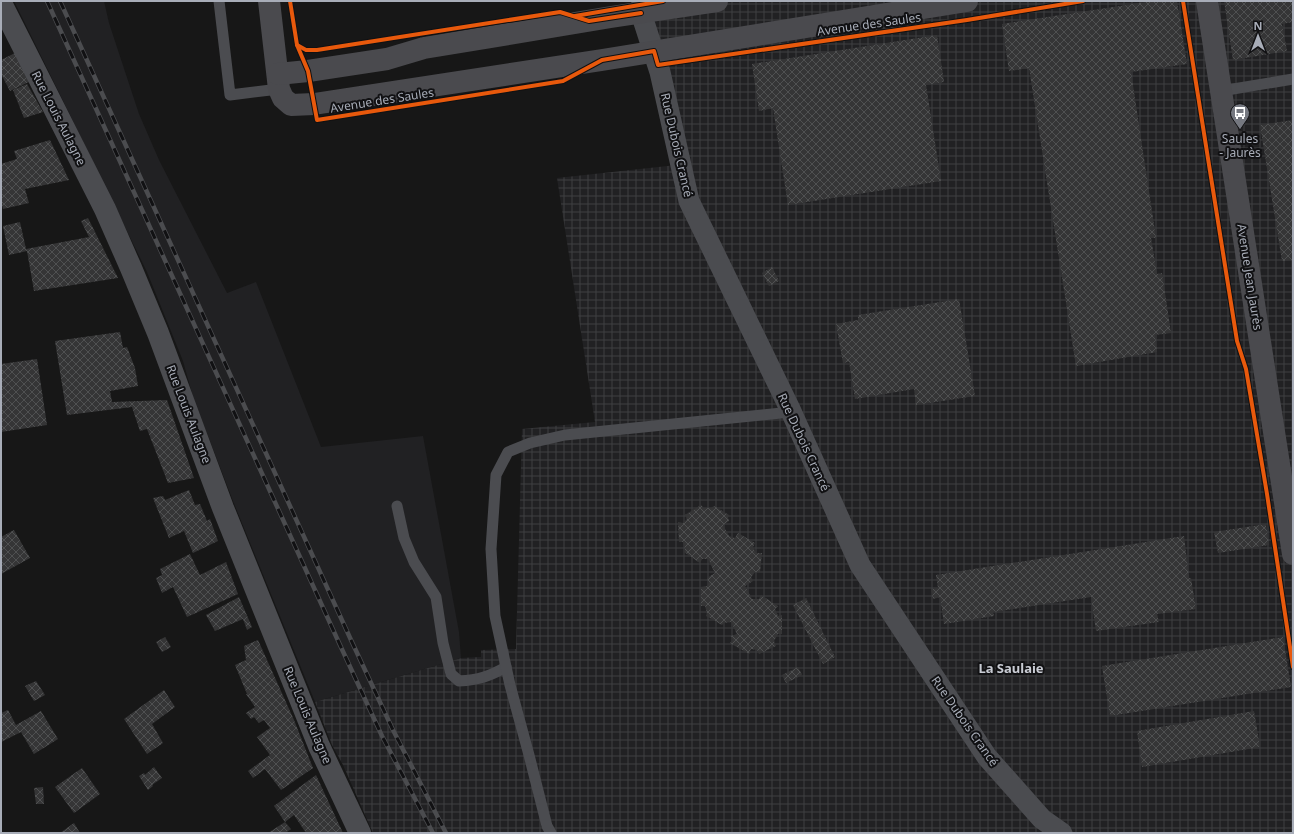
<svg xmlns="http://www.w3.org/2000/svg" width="1294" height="834" viewBox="0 0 1294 834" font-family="'Noto Sans',sans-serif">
<defs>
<pattern id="industrial-grid" width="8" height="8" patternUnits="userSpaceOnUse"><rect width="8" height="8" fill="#212123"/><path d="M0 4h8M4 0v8" fill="none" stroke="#3e3f41"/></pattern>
<pattern id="building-cross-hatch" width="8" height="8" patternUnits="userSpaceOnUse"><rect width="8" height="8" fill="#353536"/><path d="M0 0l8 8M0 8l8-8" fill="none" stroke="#4f5051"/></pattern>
</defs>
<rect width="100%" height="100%" fill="#171717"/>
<path fill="#212123" d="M14,1H104L109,23L139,114L159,160L227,293L256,282L321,447L423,436L459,632L461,658L315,702L233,501L193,397L183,361L147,272Z"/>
<path fill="url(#industrial-grid)" d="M648,1H1293V833H373L343,765L332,745L315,702L461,658L481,657V650L516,649L522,429L595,422L557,178L686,164Z"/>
<g fill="url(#building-cross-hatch)">
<path d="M1153,1H1177L1187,64L1131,72L1156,238H1151L1157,274L1162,273L1171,333L1155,335L1157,352L1076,366L1029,68L1009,71L1002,24Z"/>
<path d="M1224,1H1293V22L1282,24L1287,51L1233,60Z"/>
<path d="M937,35L944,82L926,85L941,181L788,205L773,108L759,111L752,64Z"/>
<path d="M15,53L29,82L10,91L1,74V60Z"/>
<path d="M27,84L43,112L24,118L13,90Z"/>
<path d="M1293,120V260L1282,261L1260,125Z"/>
<path d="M50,140L69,180L25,189L29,203L3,209L1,201V164L17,159L14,151Z"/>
<path d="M88,218L118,278L34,291L27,251L9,255L3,226L20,222L26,249L89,237L81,221Z"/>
<path d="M772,267L779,281L769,286L762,273Z"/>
<path d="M959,299L975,396L916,405L914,389L855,399L849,362L843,363L836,324L858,320V315Z"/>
<path d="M120,332L123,348L127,347L135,368L138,386L110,391L112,402L167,400L194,478L168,483L147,429L140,431L132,407L67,415L55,341Z"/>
<path d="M37,359L47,425L1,432V364Z"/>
<path d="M189,490L195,505L200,504L207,521L210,519L218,541L193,553L184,531L169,538L153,498L163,496L165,500Z"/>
<path d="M701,505L704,508H711L714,506L729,515L728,518L729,521L723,525L729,536L735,538L738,533L755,543L753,547L756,553H762L760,572H755L751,577L753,581L745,586L752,599H759L761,595L778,606L775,609L778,616L782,615V634H778L774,641L776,646L759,654L757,650L751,649L749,654L730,643L733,640L731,636L737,634L731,622L724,623L722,625L706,616L707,613L705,606H701V587L707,586L709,582L707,578L715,573L708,559H702L700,563L684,552L685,549L683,542H679L678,522L683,523L687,519L685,515Z"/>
<path d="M1266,524L1269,545L1218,553L1214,532Z"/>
<path d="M14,530L30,558L1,574V537Z"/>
<path d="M1184,536L1189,578H1191L1196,609L1157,614L1159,622L1096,631L1091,597L993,612L994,616L944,624L940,597L933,599L931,589L938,588L936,575Z"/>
<path d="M190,554L200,575L226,562L238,594L187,617L173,587L162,593L156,578L162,575L160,569Z"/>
<path d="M239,597L252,627L247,630L243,619L215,631L206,615Z"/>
<path d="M806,598L835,657L823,664L793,605Z"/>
<path d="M165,637L171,647L162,652L156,642Z"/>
<path d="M1283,637L1291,687L1110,716L1102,666Z"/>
<path d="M258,640L294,720L313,768L281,790L265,769L253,778L248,771L270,755L257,737L270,728L264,720L259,723L254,717L251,719L246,713L255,707L246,694H247L235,665L246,660L244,646Z"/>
<path d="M798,667L802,675L786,683L782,675Z"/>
<path d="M36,681L45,695L34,701L25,686Z"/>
<path d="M164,690L175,707L152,724L163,743L147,754L124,719Z"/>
<path d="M8,710L16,725L41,711L58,739L34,754L21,732L1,742V713Z"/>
<path d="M1254,711L1260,747L1142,767L1137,731Z"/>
<path d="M154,767L162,778L152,785L153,786L148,790L139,776L144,773L145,775Z"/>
<path d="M82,768L100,794L74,813L55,787Z"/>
<path d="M316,775L343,833H306L294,815L285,822L291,829L285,833H268L285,822L274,806Z"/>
<path d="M43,787L44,804H36L34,788Z"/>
<path d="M74,823L80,833H60Z"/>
</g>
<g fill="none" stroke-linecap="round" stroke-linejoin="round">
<g stroke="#4b4c50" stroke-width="11">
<path d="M219,1L230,95L279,89"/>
<path d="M1221,91L1293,79"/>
<path d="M397,506L404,538L414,562L436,597L443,643L451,674L459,681C479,680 490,676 506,667"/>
<path d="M551,833L547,826L529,755L510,685L495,616L491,549L496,475L508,452L530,443L565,435L791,412"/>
</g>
<path stroke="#4b4c50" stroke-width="21" d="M642,1L641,13L660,72L689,201L790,409L860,565L987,757L1042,819L1062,833"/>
<path stroke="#4b4c50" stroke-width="22" d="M1,3L105,209L131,268L158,333L223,508L319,746L360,833"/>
<g stroke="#4a4a4e" stroke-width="22">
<path d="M269,1L279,89L283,98L291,105L314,104L602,60L967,1"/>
<path d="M1207,1L1293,554"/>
<path d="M278,74L308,71L387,59L424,48L611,17L717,1"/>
</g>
<defs>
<g id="rail">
<path d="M47,1L340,645L382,736L433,833"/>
<path d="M60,1L351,640L393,730L446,833"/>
</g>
</defs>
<use href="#rail" stroke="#4b4c4f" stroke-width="4.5"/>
<use href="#rail" stroke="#111113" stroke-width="3" stroke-dasharray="9" stroke-linecap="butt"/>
<defs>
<g id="cycleway">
<path d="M290,1L297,45L308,71L317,120L563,81L602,60L654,51L658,65L967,20L1083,1"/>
<path d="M1183,1L1237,341L1246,369L1267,494L1293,667"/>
<path d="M575,16L663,1"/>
<path d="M297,45L306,50H317L560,12L589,21L641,13"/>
</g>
</defs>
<use href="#cycleway" stroke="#111113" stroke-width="6"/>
<use href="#cycleway" stroke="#e8590c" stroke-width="4"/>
</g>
<defs>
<symbol id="bus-pin" viewBox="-11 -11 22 30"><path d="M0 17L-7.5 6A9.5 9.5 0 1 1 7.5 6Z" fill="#757880" stroke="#111113"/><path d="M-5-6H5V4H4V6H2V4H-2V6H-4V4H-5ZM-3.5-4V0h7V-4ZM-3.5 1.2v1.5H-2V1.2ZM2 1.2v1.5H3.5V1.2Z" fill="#fff"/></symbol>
</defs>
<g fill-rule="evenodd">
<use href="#bus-pin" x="1229" y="102" width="22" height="30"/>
</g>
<g text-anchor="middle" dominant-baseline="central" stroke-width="4" stroke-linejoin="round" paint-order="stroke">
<g font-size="12" fill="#a8adb8" stroke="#111113">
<text transform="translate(869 24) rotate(-8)">Avenue des Saules</text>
<text transform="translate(382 100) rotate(-9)">Avenue des Saules</text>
<text transform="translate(59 118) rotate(63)">Rue Louis Aulagne</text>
<text transform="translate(677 145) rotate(77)">Rue Dubois Crancé</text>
<text transform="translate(1250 277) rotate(81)">Avenue Jean Jaurès</text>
<text transform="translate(189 414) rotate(69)">Rue Louis Aulagne</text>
<text transform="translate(804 442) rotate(65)">Rue Dubois Crancé</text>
<text transform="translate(308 715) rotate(67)">Rue Louis Aulagne</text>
<text transform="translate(965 721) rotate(55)">Rue Dubois Crancé</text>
</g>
<g font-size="12" fill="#a8adb8" stroke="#111113">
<text x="1240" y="138">Saules<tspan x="1240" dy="14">- Jaurès</tspan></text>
</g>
<g font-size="13" font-weight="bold" fill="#c9ccd4" stroke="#111113">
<text x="1011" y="668">La Saulaie</text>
</g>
</g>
<rect width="1294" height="834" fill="none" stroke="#a8adb8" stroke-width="4"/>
<g transform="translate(1258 36)" stroke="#111113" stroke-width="3" paint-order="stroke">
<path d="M0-3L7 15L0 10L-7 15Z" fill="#a8adb8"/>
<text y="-6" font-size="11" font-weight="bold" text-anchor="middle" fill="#a8adb8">N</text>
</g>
</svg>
